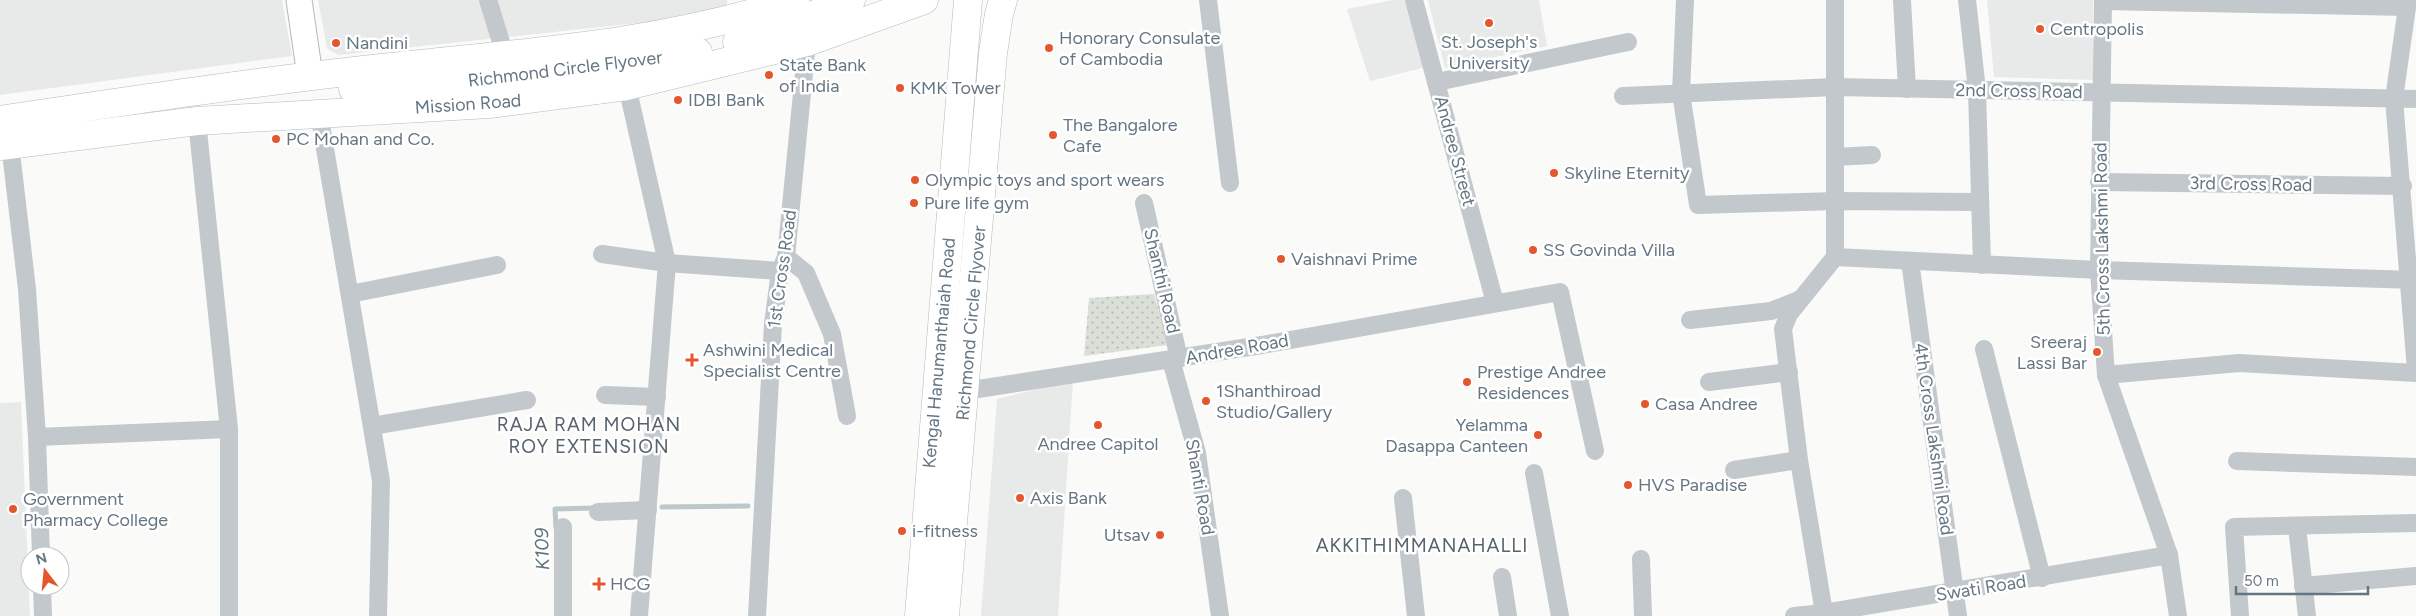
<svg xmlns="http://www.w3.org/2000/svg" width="2416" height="616" viewBox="0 0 2416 616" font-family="Figtree,sans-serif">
<defs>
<pattern id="grass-dots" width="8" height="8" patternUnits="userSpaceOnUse" patternTransform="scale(1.25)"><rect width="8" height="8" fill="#dadfd7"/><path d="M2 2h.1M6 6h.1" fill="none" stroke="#b4b9b4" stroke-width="1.8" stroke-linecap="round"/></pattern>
</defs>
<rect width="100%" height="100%" fill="#fafaf8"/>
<g fill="#e8e9e9">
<path d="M0,0H282L292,56L0,95Z"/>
<path d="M318,0H727V7L657,21L338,55L327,48Z"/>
<path d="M1393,0H1409L1426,67L1370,81L1347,9Z"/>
<path d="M1428,0H1539L1547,46L1445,68Z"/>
<path d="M1987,0H2093V80L1994,77Z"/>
<path d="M1073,380L1058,616H981L997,399Z"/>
<path d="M21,402L30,616H0V403Z"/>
</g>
<path fill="url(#grass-dots)" d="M1154,294L1168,345L1084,356L1089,298Z"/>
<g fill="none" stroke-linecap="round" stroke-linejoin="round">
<g stroke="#bbc7cb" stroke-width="5">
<path d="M662,507L748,506"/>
<path d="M556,528L555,509L595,508"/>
</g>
<defs>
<path id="secondary" d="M299,0L310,76"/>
<g id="primary">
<path d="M737,42L760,36L851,0"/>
<path d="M353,89L516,76L698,52"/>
<path d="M0,120C127,101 253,82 381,68C519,53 662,45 795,0"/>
<path d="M0,146L197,121L489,104L627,86L807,42L924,0"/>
<path d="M919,616L968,0"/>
<path d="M945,616L993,53L999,14L1003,0"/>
</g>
</defs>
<use href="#secondary" stroke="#b3babf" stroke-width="27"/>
<use href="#primary" stroke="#b5babe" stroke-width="29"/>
<g stroke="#c3c8cc" stroke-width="18">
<path d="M488,0L505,55"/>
<path d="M1208,0L1230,183"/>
<path d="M1414,0L1495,303"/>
<path d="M1685,0L1681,93L1698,205L1835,201L1980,202"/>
<path d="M1902,0L1907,89"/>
<path d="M1967,0L1977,90L1982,265"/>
<path d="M2103,0L2099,270L2106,375L2169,555L2178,616"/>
<path d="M2408,0L2394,99L2416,370"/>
<path d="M2103,1L2407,7"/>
<path d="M1437,82L1628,42"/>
<path d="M627,86L667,263L639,616"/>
<path d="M1623,96L1835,87L2416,99"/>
<path d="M319,113L381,481L378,616"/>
<path d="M197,121L229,429V616"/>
<path d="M10,144L27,289L37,437L41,556"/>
<path d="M1835,157L1872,155"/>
<path d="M2099,182L2403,186"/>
<path d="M1144,203L1179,359"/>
<path d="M602,254L667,263L780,271"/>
<path d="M786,257L806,273L832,334L847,416"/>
<path d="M1835,257L2099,270L2416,280"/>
<path d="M1910,261L1958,616"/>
<path d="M350,294L497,265"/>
<path d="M1690,320L1771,311L1799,300"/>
<path d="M1984,349L2042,578"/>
<path d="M1171,360L1197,453L1220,616"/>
<path d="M2106,375L2239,363L2416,373"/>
<path d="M1709,382L1789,372"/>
<path d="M978,389L1262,345L1560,292L1595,451"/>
<path d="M605,395L657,397"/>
<path d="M372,426L527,400"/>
<path d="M37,437L229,429"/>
<path d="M2237,461L2416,467"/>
<path d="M1734,470L1799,460"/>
<path d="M1534,473L1560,616"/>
<path d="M1403,498L1416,616"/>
<path d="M598,512L648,510"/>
<path d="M563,527V616"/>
<path d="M2297,527L2307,616"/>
<path d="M1641,559L1643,616"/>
<path d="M1502,577L1508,616"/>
<path d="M42,586L43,616"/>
<path d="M2303,586L2416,576"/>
<path d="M1824,613L1799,460L1783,329L1789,314L1835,257V0"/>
<path d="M757,616L773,324L780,271L786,257L807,42"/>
<path d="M1794,616L1824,613L2169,555"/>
<path d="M2240,616L2234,527L2416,523"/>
</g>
<use href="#secondary" stroke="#fff" stroke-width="25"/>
<use href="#primary" stroke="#fff" stroke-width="28"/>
</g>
<g fill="#e4572e" stroke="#fff" stroke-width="2">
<circle cx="1489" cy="23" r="5"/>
<circle cx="2040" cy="29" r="5"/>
<circle cx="336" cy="43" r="5"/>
<circle cx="1049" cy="48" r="5"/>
<circle cx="769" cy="75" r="5"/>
<circle cx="900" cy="88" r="5"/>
<circle cx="678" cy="100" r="5"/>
<circle cx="1053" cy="135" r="5"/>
<circle cx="276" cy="139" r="5"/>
<circle cx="1554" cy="173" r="5"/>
<circle cx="915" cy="180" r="5"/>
<circle cx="914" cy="203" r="5"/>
<circle cx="1533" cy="250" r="5"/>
<circle cx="1281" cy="259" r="5"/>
<circle cx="2097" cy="352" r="5"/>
<path d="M689.5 352.5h5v5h5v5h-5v5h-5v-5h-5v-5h5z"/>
<circle cx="1467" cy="382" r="5"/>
<circle cx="1206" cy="401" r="5"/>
<circle cx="1645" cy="404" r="5"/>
<circle cx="1098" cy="425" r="5"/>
<circle cx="1538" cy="435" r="5"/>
<circle cx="1628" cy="485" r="5"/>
<circle cx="1020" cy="498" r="5"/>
<circle cx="13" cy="509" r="5"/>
<circle cx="902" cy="531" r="5"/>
<circle cx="1160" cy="535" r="5"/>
<path d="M596.5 576.5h5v5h5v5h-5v5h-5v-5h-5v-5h5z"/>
</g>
<g text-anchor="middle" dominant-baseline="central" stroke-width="5" stroke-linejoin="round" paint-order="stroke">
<g font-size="18" fill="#657683" stroke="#fff" text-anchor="start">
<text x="2050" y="29">Centropolis</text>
<text x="1059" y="38">Honorary Consulate<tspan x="1059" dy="21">of Cambodia</tspan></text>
<text x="1489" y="42" text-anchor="middle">St. Joseph's<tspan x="1489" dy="21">University</tspan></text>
<text x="346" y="43">Nandini</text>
<text x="779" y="65">State Bank<tspan x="779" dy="21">of India</tspan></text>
<text x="910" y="88">KMK Tower</text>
<text x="688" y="100">IDBI Bank</text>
<text x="1063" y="125">The Bangalore<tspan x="1063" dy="21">Cafe</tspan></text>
<text x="286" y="139">PC Mohan and Co.</text>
<text x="1564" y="173">Skyline Eternity</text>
<text x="925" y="180">Olympic toys and sport wears</text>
<text x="924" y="203">Pure life gym</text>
<text x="1543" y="250">SS Govinda Villa</text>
<text x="1291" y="259">Vaishnavi Prime</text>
<text x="2087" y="342" text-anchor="end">Sreeraj<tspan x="2087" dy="21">Lassi Bar</tspan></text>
<text x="703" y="350">Ashwini Medical<tspan x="703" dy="21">Specialist Centre</tspan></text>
<text x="1477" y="372">Prestige Andree<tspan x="1477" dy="21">Residences</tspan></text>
<text x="1216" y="391">1Shanthiroad<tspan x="1216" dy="21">Studio/Gallery</tspan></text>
<text x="1655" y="404">Casa Andree</text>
<text x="1528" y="425" text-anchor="end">Yelamma<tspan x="1528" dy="21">Dasappa Canteen</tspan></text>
<text x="1098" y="444" text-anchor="middle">Andree Capitol</text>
<text x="1638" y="485">HVS Paradise</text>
<text x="1030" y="498">Axis Bank</text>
<text x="23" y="499">Government<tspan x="23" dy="21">Pharmacy College</tspan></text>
<text x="912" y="531">i-fitness</text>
<text x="1150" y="535" text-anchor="end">Utsav</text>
<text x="610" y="584">HCG</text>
</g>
<g font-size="18" fill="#657683" stroke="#fff">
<text transform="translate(565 69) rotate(-7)">Richmond Circle Flyover</text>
<text transform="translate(2019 91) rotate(1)">2nd Cross Road</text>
<text transform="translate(468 104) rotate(-4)">Mission Road</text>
<text transform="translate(1455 151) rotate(75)">Andree Street</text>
<text transform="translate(2251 184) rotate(1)">3rd Cross Road</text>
<text transform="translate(2102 239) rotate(-91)">5th Cross Lakshmi Road</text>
<text transform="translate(782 269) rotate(-82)">1st Cross Road</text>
<text transform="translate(1162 281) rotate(77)">Shanthi Road</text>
<text transform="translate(971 323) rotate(-85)">Richmond Circle Flyover</text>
<text transform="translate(1237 349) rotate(-10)">Andree Road</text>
<text transform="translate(939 353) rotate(-85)">Kengal Hanumanthaiah Road</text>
<text transform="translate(1934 439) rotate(82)">4th Cross Lakshmi Road</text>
<text transform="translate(1200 487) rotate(80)">Shanti Road</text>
<text transform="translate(1981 588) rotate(-9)">Swati Road</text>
</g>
<g font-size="19" letter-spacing="1" fill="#57646e" stroke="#fff">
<text x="589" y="424">RAJA RAM MOHAN<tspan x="589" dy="22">ROY EXTENSION</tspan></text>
<text x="1422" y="545">AKKITHIMMANAHALLI</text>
</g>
<g font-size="19" font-style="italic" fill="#60757c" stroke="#fff">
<text transform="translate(542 549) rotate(-92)">K109</text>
</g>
</g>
<g transform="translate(45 571) rotate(344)"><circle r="24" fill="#ffffff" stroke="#c1c8cd"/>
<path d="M0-4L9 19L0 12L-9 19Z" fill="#e4572e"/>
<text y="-8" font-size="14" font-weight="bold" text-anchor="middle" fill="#657683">N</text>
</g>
<path d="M2236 586v8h132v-8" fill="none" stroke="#657683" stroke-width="2.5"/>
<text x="2244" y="586" font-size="15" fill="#657683" stroke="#ffffff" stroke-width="4" paint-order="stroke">50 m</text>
</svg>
